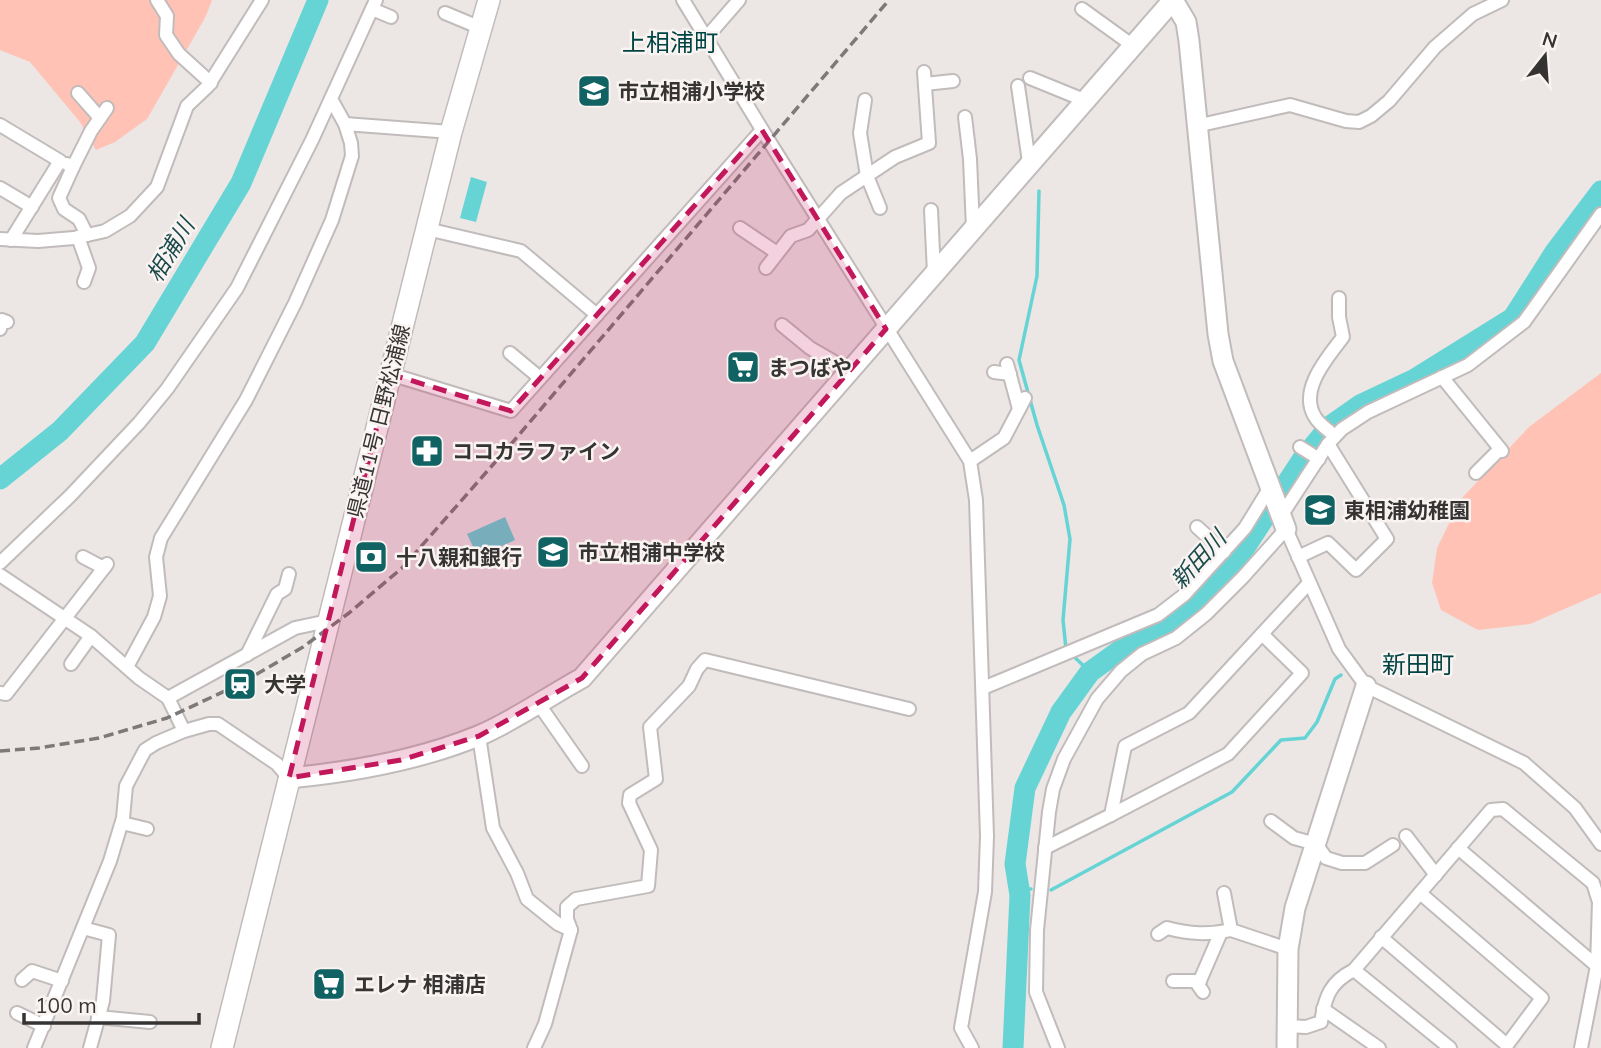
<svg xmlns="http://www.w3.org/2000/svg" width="1601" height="1048" viewBox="0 0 1601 1048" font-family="Mulish,'Noto Sans JP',sans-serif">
<rect width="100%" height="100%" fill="#ece6e5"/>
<g fill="#ffc2b5">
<path d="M0,0H212L206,16L147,119L115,142L96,150L80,122L30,62L0,50Z"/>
<path d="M1601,373V593L1530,624L1478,630L1441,610L1432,583L1437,548L1461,499L1529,427Z"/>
</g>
<g fill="#66d4d5">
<path d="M471,177L487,182L476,222L460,218Z"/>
<path d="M505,517L515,540L478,557L467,534Z"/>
</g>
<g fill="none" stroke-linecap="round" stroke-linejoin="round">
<g stroke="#66d4d5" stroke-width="3.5">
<path d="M1039,191L1037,276L1019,360L1037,425L1064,505L1070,539L1063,620L1066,649L1090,672"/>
<path d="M1019,889H1031"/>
<path d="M1051,890L1232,792L1281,740L1305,738L1317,722L1335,679L1341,675"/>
</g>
<g stroke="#66d4d5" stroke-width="21">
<path d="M0,479L60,431L145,343L241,183L318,0"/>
<path d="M1013,1048L1020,895L1015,864L1025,788L1061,712L1090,672L1133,641L1177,620L1238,558L1302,460L1330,426L1360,405L1415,379L1513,318L1555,252L1601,191"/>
</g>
<defs>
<g id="street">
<path d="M157,0L167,16L166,35L179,54L211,83"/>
<path d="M683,0L769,141L970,461L976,500L987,836L985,892L961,1028L972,1048"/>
<path d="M372,9L391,17"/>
<path d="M1082,9L1132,45"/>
<path d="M445,13L481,28"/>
<path d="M706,38L739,0"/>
<path d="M1030,78L1084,100"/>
<path d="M925,84L953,81"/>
<path d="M1018,86L1029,162"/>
<path d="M78,93L100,118"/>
<path d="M331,99L345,124"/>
<path d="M865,100L860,133L867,176L880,208"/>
<path d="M965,117L970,159L973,228"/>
<path d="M0,125L60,161L11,240"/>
<path d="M1196,126L1290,105L1346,121L1359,122L1371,116L1389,101L1435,47L1473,14L1502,0"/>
<path d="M67,164L73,167L91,131L107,108"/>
<path d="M73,167L59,198L64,209L79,219L87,235"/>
<path d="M0,188L32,207"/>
<path d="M931,210L934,273"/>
<path d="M740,228L777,253"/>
<path d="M427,229L521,251L597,315"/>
<path d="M78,237L89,268L84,282"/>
<path d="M0,239L38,241L74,238L105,231L130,216L157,187L187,106L208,86L262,0"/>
<path d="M766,268L791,236L808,230L841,193L895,157L929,143L924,72"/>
<path d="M782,325L810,348L850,371"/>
<path d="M0,329L2,320L7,322"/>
<path d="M510,353L540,378"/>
<path d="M1007,364L1019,409"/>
<path d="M994,372L1010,374"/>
<path d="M390,374L511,411L762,130"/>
<path d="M1442,377L1502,451"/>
<path d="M1335,436C1329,431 1319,424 1315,417C1298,390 1328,357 1343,337L1339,317V298"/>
<path d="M1300,447L1319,459"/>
<path d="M970,461L1004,438L1025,398"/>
<path d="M1476,473L1500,449"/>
<path d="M1281,516L1328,444L1342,429L1368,412L1468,365L1524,322L1601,214"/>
<path d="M1197,527L1224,552"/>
<path d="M83,557L104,568"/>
<path d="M1298,557L1328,543L1356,570L1387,539L1328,444"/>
<path d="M0,563L70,496L139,423L167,389L237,288L312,140L376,0"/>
<path d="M0,575L91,636L139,678L168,698L184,731L209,724H218L277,764L289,778"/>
<path d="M247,655L277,594L285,589L289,574"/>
<path d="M71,664L91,636"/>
<path d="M127,667L154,617L160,596L156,557L161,538L246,400L295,303L332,220L352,156L351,143L345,124L451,132"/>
<path d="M983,688L1158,615L1184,595L1245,528L1269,489"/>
<path d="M0,693L6,694L107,564"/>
<path d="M168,698L295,628L328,621"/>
<path d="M538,703L582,766"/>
<path d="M479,736L493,828L517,873L527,899L558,924L571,930"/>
<path d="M1111,815L1228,754L1302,673L1262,634"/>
<path d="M1271,821L1294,838L1316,844L1326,858L1342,863H1365L1393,845"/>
<path d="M122,823L147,829"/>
<path d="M1406,836L1436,875"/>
<path d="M1045,848L1111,815L1125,746L1189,713L1309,583"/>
<path d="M1458,848L1597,966"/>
<path d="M1224,893L1231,930L1288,949"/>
<path d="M83,928L109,935L103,1001L90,1048"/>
<path d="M1158,934L1167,928C1190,934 1208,935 1231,930"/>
<path d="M1381,937L1507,1045L1542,998L1420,893"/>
<path d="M1354,970L1450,1048"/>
<path d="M22,980L32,971L62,981"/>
<path d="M1173,981H1200"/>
<path d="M1203,992L1198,985L1221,932"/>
<path d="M1323,1009L1379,1048"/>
<path d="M17,1013L44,1026"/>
<path d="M98,1017L150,1022"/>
<path d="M1287,1026L1306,1027L1321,1022C1325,997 1330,982 1354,970L1491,810L1503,809L1593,883L1599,902L1597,966L1581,1048"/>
<path d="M34,1048L110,861L123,818L126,786L145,750L156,743L184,731"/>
<path d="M534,1048L545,1024L571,930L567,919V907L576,899L648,886L651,850L629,803L630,795L656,779L650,727L689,686L697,669L705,660L909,709"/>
<path d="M1058,1048L1036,992L1037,930L1049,812L1053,789L1064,759L1097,699L1121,671L1142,654L1176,638L1206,614L1243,577L1286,529L1339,649L1366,686L1524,763L1575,808L1601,844"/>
</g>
<g id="secondary">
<path d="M1173,0L1186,22L1189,41L1218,334L1223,361L1286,529"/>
<path d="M289,778C353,772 419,760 478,736C512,722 549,696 582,678L1173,0"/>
<path d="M1287,1048L1288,949L1295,908L1366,686"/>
</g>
<path id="primary" d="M222,1048L451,132L489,0"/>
</defs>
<use href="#street" stroke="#c1bcbb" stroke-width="16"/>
<use href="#secondary" stroke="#c1bcbb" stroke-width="23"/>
<use href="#primary" stroke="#c1bcbb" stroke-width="24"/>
<use href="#street" stroke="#fff" stroke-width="12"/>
<use href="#secondary" stroke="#fff" stroke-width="19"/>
<use href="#primary" stroke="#fff" stroke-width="21"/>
<path stroke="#7d7979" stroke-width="3.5" stroke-dasharray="10 5" stroke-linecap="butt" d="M0,751L39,748L99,738L167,718L240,684L303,647L349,613L402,568L512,443L889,0"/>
</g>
<path fill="#c2185b" fill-opacity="0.2" stroke="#c2185b" stroke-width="5" stroke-dasharray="14 9" stroke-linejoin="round" d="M762,130L886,329L582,678L479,736L401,760L289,778L390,374L511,411Z"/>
<defs>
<symbol id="school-square" viewBox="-11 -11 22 22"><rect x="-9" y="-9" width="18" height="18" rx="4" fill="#116263" stroke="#f9f3f2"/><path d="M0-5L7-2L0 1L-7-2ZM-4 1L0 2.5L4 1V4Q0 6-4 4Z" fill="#fff"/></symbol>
<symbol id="supermarket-square" viewBox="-11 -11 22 22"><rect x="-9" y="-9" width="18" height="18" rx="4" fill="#116263" stroke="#f9f3f2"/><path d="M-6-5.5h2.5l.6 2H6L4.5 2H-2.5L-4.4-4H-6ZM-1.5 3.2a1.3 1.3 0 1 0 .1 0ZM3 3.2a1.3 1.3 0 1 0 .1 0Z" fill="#fff"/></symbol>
<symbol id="pharmacy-square" viewBox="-11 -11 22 22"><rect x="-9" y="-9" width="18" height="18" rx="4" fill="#116263" stroke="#f9f3f2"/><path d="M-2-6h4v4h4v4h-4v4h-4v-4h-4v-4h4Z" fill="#fff"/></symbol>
<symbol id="bank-square" viewBox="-11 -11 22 22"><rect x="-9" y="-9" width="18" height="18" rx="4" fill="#116263" stroke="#f9f3f2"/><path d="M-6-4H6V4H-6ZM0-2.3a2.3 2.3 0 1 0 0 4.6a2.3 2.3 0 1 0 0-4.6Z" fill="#fff"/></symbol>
<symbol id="station-square" viewBox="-11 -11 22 22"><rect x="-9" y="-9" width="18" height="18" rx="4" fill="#116263" stroke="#f9f3f2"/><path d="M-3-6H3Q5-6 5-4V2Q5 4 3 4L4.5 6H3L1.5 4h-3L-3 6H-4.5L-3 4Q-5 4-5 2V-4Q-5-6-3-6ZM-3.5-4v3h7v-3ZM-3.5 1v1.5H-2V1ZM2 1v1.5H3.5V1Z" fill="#fff"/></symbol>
</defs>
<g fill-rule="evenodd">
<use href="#school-square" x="575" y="72" width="38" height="38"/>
<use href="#supermarket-square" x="724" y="348" width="38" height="38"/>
<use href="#pharmacy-square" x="408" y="432" width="38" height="38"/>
<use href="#school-square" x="1301" y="491" width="38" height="38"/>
<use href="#school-square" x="534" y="533" width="38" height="38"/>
<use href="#bank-square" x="352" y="538" width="38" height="38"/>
<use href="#station-square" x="221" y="665" width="38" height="38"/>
<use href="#supermarket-square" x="310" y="965" width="38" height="38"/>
</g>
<g text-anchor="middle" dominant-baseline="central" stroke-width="5" stroke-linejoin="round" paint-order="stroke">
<g font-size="21" font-weight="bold" fill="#363333" stroke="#f9f3f2" text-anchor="start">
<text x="618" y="91">市立相浦小学校</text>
<text x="768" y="367">まつばや</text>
<text x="452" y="451">ココカラファイン</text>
<text x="1344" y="510">東相浦幼稚園</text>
<text x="578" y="552">市立相浦中学校</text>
<text x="396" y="557">十八親和銀行</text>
<text x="264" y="684">大学</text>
<text x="354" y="984">エレナ 相浦店</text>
</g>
<g font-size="21" fill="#363333" stroke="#f9f3f2">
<text transform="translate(378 421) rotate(-76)">県道11号 日野松浦線</text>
</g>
<g font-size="23" font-style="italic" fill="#1b4c4c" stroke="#f9f3f2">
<text transform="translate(170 250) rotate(-59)">相浦川</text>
<text transform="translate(1198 559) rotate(-48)">新田川</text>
</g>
<g font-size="24" fill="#004343" stroke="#f9f3f2">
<text x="670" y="42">上相浦町</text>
<text x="1418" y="664">新田町</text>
</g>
</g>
<g transform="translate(1545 56) rotate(17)" stroke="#f9f3f2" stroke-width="5" paint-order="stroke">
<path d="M0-5L12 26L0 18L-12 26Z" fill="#363333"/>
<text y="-10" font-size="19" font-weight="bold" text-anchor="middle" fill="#363333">N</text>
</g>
<path d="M24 1013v10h175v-10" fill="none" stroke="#363333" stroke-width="3.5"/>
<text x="35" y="1013" font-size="21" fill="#363333" stroke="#f9f3f2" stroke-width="5" paint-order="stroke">100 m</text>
</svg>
